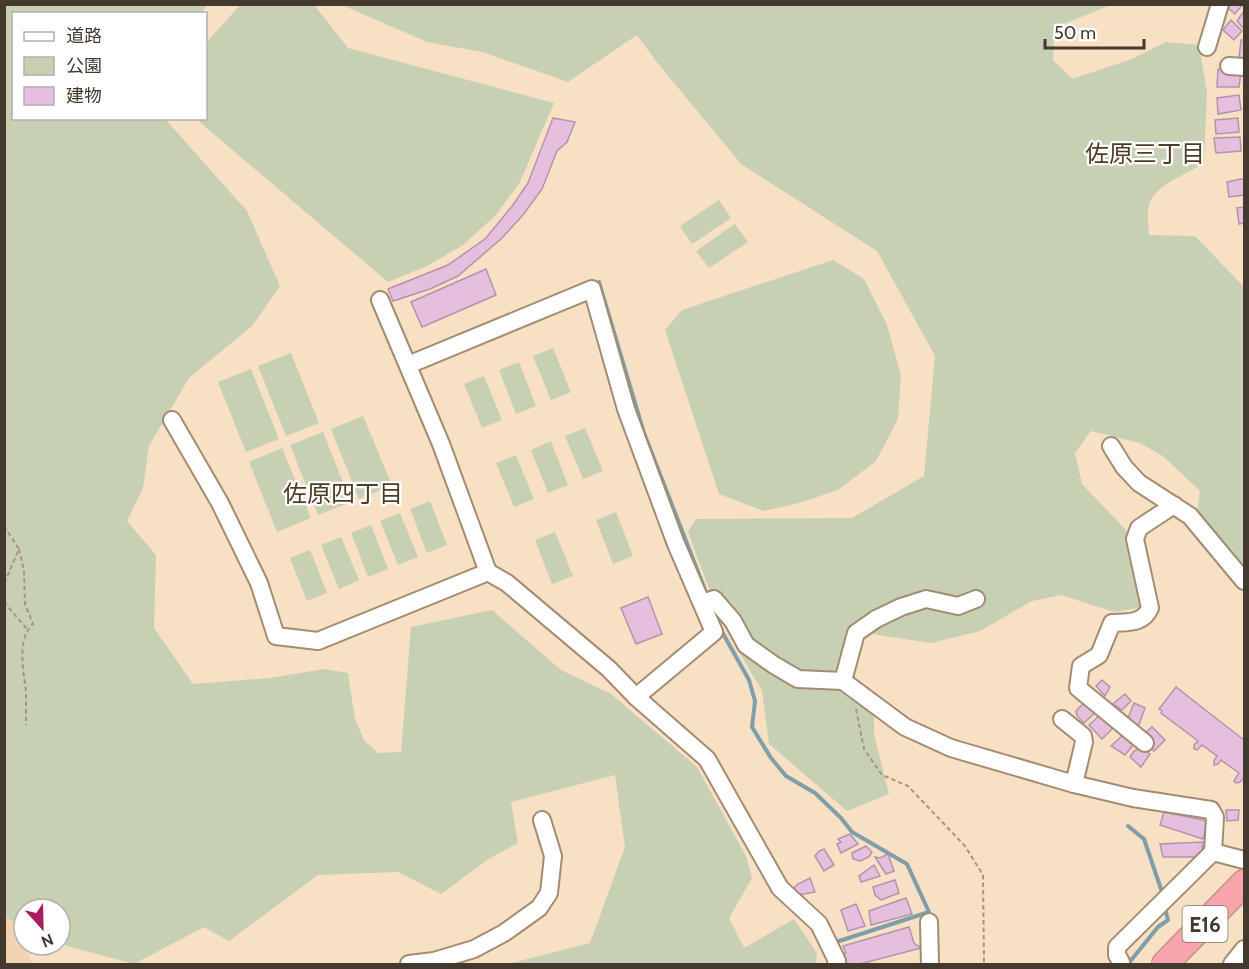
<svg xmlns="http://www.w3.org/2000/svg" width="1249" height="969" viewBox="0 0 1249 969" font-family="Cabin,'Noto Sans JP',sans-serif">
<rect width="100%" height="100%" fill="#f8e0c4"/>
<path fill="#f0d4b2" d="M5,900L32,964H5Z"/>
<g fill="#c7d0b3">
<path d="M4,5H207L200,14H14V118L165,119L247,211L280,286L252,326L189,378L149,446L143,488L127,521L156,555L154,628L193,684L270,678L324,669L348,673L355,719L364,740L378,753L401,752L411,627L492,610L561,670L611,694L697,767L746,856L752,878L729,918L744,948L794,919L817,953L816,964H508L590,943L625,847L615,775L511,802L518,843L490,858L441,894L398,872L318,875L229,941L204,927L134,964L60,944V909H24V927L5,917Z"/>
<path d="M240,5H314L348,48L554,103L520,182L496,215L463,245L427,266L388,282L196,119L206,118V43Z"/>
<path d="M342,5H1111L1064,24L1054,35L1053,60L1072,79L1132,59L1166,42L1199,45L1207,92L1204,162C1186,177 1151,183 1148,211C1147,219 1149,227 1149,235L1195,236L1244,287V567L1197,512L1200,491L1164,457L1140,443L1091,431L1075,453L1082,484L1126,530L1143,607L1114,612L1061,595L1032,601L980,631L931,643L866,633L836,689L874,715V734L889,794L847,811L769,744L762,691L721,621L688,532L696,519L852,518L924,476L935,356L877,251L741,164L656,61L637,35L568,82L482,52L427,42Z"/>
<path d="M719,200L731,218L692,244L680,226Z"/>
<path d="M735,224L748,242L709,268L696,251Z"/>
<path d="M833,260L864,279L887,325L901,375L898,419L876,461L838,490L799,503L764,511L719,494L665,330L682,310Z"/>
<path d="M553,348L571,392L551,400L533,356Z"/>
<path d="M291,353L319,423L286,436L258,366Z"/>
<path d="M519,362L536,406L516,414L499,370Z"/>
<path d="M251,369L279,439L246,452L218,382Z"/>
<path d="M484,376L502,420L482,428L464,384Z"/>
<path d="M363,416L392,485L359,499L331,429Z"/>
<path d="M585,428L603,471L583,479L565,436Z"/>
<path d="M323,432L351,502L318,515L290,445Z"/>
<path d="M551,441L568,485L548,493L531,450Z"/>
<path d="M282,448L311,518L277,532L249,462Z"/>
<path d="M516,455L534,499L514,507L496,463Z"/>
<path d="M430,501L447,545L427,553L410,509Z"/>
<path d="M616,512L633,556L613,564L596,520Z"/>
<path d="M400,513L418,557L398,565L380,521Z"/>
<path d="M371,525L388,569L368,577L351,533Z"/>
<path d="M555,532L573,576L552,584L535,540Z"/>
<path d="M341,537L359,580L339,589L321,545Z"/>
<path d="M310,550L327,593L307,601L290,558Z"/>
</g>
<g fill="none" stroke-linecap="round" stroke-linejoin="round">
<g stroke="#7e9eaa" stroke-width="4">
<path d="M599,282L644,433L707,595"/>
<path d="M721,630L749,680L755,701L752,727L771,758L786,776L815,793L841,818L852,832L907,864L929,912L836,942"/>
<path d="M1128,826L1144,839L1163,895"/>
<path d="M1128,964L1158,927L1168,920L1165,908"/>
</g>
</g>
<g fill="#e6bfdf" stroke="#b194ab" stroke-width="1.5">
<path d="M1231,4H1243L1235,14L1228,8Z"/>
<path d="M1244,11V29L1237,21Z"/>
<path d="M1231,20L1242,31L1234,40L1223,30Z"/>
<path d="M1241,40H1244V58H1239Z"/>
<path d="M1218,69L1241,72L1239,87H1217Z"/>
<path d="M1239,95L1241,110L1218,114L1217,98Z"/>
<path d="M553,118L575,122L567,142L557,151L542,189L523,215L502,238L458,276L430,289L393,301L388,289L448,265L485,239L513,205L528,183Z"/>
<path d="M1238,118L1239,132L1216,134L1215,120Z"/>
<path d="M1240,137L1241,151L1216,153L1214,138Z"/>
<path d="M1241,179L1244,180V195L1229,197L1227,182Z"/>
<path d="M1244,207V223L1239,224L1237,208Z"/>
<path d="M486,269L496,295L422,327L411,302Z"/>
<path d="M648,597L662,634L636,644L621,608Z"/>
<path d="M1102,680L1110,687L1105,696L1096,686Z"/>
<path d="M1176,687L1244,740V778L1240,782L1236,783L1234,781L1239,773L1221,760L1218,764L1214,765V761L1217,756L1202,745L1197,750L1194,749V745L1198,741L1161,713L1162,711L1159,709Z"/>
<path d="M1125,694L1131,701L1122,710L1113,704Z"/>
<path d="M1088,703L1097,711L1084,723L1077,716L1076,711L1083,704Z"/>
<path d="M1134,703L1145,708L1138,727L1127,721Z"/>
<path d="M1100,715L1113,728L1102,739L1089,725Z"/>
<path d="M1152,727L1165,740L1154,751L1148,746L1153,741L1144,734Z"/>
<path d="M1122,736L1133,745L1125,755L1111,746Z"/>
<path d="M1141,748L1150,754L1141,767L1130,757L1134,751Z"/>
<path d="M1226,810H1239L1238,820L1227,821Z"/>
<path d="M1164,812L1208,821L1203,839L1160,825Z"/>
<path d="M850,834L858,844L841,853L837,844L841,842L838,839Z"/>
<path d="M1203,842L1201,857H1163L1160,844Z"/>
<path d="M866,846L872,852L869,857L860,861L853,859L852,853Z"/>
<path d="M824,849L834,865L824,871L815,856L819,851Z"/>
<path d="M888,854L894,871L886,874L875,857L880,858Z"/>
<path d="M874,865L880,876L861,882L859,876Z"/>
<path d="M810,878L815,892L798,895L794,888L798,884Z"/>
<path d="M895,880L899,893L881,900L875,895L873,887Z"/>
<path d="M906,898L912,914L871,925L869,911Z"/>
<path d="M856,904L865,926L848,931L841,910Z"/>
<path d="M909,927L914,943L921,948L860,964H844L841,954L846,953L843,946Z"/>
</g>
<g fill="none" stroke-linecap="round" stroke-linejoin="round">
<defs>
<g id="minor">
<path d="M1207,47L1220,4"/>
<path d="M1229,66L1244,67"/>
<path d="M380,300L441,444L488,572L507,583L609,669L636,697L707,759L780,888L819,924L837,961L836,964"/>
<path d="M408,365L592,289L626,409L676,544L714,632L636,697"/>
<path d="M172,420L220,503L259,583L276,636L318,641L488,572"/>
<path d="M1111,446L1124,467L1139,483L1190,516L1244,581"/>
<path d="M702,603L714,599L733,621L746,645L774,665L798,679L843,681L856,633L876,619L901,607L926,599L958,606L976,599"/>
<path d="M843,681L905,727L951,748L1074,784L1133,798L1211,810L1215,817L1213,852L1117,947V955L1121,962"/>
<path d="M1062,719L1083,736L1084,742L1074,784"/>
<path d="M1145,743L1078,688L1081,666L1099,655L1112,623C1128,622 1143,624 1150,608L1135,539L1139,528L1174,505"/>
<path d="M1213,852L1244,860"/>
<path d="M929,922L930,964"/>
<path d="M409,964L434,961L474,949L504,933L539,908L549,893L553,856L542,820"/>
<path d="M1232,964L1244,949"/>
</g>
<path id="highway" d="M1165,964L1244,883"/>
</defs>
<use href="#minor" stroke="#a28c72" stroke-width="20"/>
<use href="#highway" stroke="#b87f7f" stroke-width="28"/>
<g stroke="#a79580" stroke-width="2" stroke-dasharray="4.5 3" stroke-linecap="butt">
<path d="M4,526L19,549L4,584"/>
<path d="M19,549L24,570L25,604L33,624C16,639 24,673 26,692C26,703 26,714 26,725"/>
<path d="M4,602L27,629"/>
<path d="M856,709L864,749L882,775L908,786L965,846L983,875L984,964"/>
</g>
<use href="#minor" stroke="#fff" stroke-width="16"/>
<use href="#highway" stroke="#f7a4ab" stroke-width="26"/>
</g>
<g text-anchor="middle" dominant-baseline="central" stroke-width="4.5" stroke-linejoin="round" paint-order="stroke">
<rect fill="#fff" stroke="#7b746d" stroke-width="1.5" x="1182.5" y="906" width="45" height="36" rx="4.5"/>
<g font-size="21" font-weight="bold" fill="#43392e">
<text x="1205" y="924">E16</text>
</g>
<g font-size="24" fill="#4f3c24" stroke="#fff">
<text x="1145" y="153">佐原三丁目</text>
<text x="343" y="493">佐原四丁目</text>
</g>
</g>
<rect width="1249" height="969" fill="none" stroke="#43392e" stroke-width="12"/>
<rect x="12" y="12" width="195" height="108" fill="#ffffff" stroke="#b4b0ab" stroke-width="1.5"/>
<rect x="24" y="32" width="30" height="9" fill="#ffffff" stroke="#b4b0ab" stroke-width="1.5"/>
<text x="66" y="42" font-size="18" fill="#43392e">道路</text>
<rect x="24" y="57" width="30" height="18" fill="#c7d0b3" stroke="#b4b0ab" stroke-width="1.5"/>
<text x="66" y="72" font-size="18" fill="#43392e">公園</text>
<rect x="24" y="87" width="30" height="18" fill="#e6bfdf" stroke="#b4b0ab" stroke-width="1.5"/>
<text x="66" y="102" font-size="18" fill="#43392e">建物</text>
<g transform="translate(42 927) rotate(158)"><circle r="28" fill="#ffffff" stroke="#b4b0ab" stroke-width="1.5"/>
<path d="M0-4.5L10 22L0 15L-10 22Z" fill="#a91c5b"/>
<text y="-9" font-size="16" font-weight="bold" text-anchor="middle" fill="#43392e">N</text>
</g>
<path d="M1045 39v9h99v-9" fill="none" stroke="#43392e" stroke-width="3"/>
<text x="1054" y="39" font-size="18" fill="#43392e" stroke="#ffffff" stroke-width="4.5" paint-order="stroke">50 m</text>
</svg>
